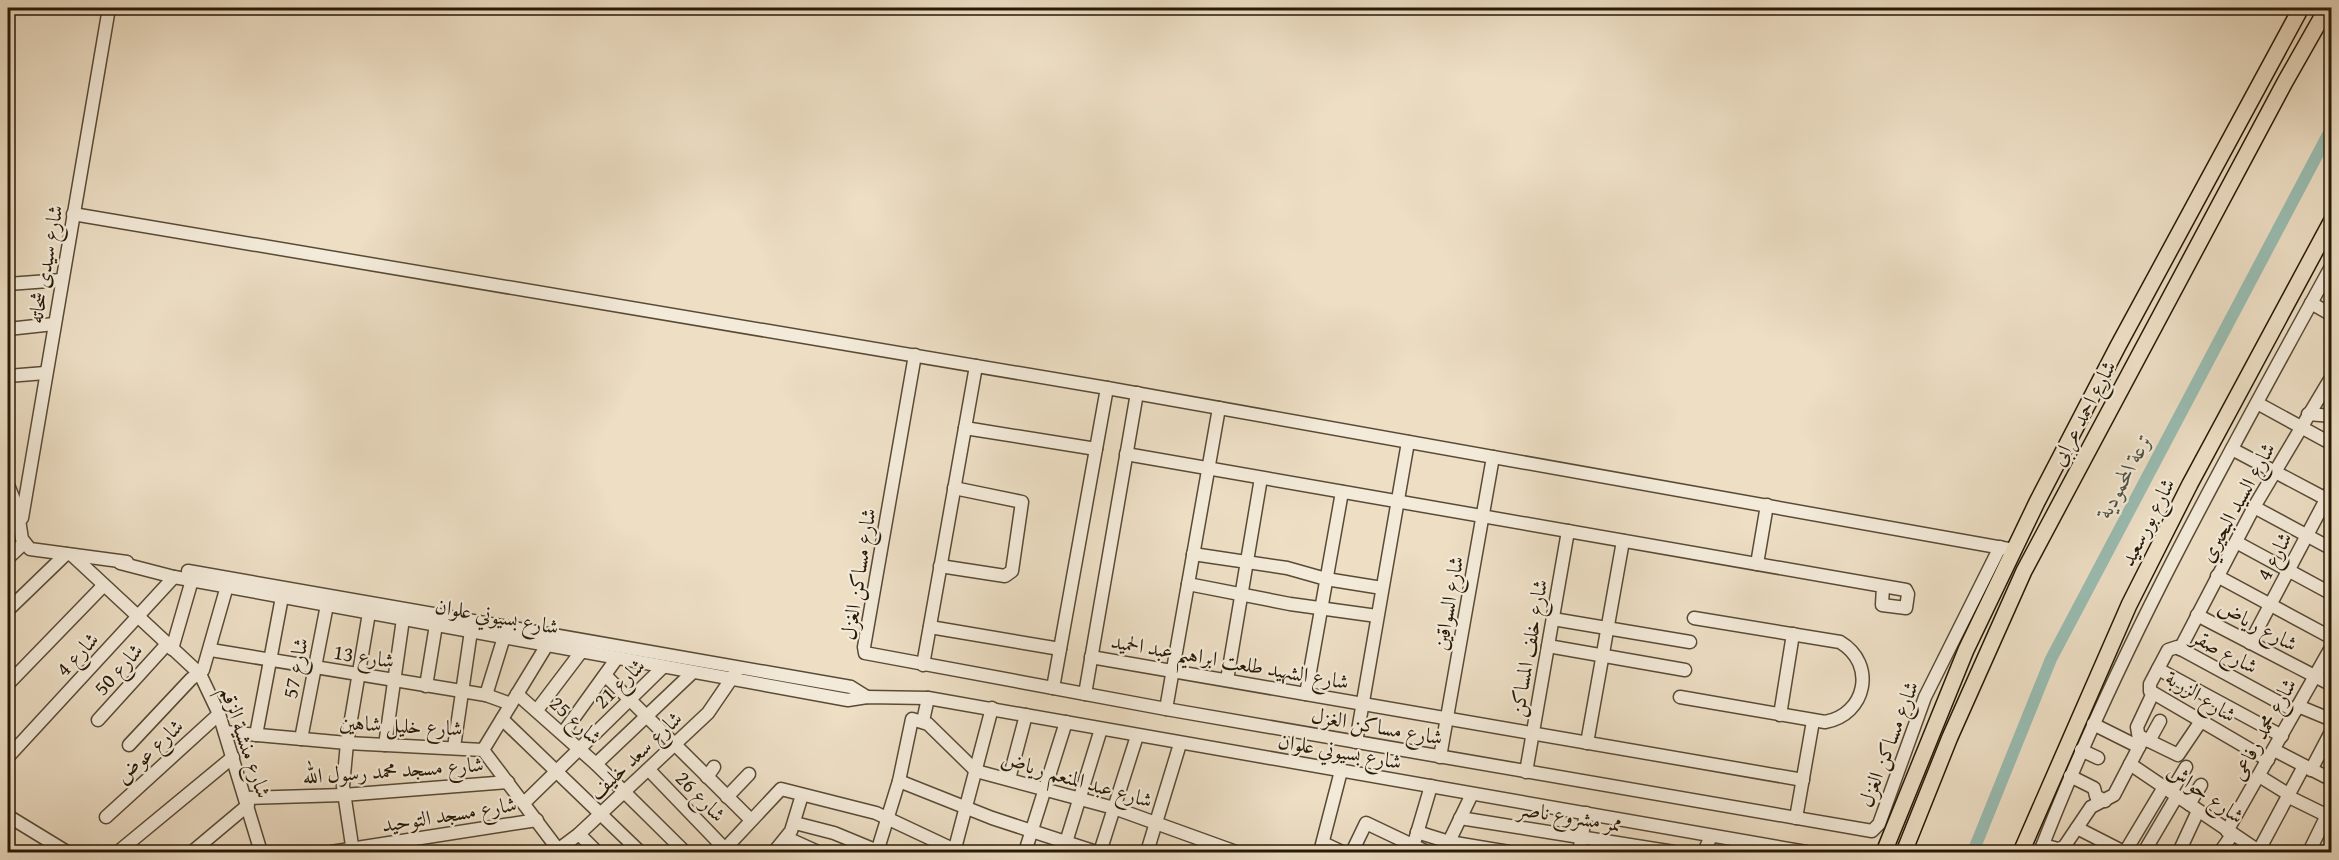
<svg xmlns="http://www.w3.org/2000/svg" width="2339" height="860" viewBox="0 0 2339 860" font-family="'Gentium Book Plus',Amiri,serif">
<rect width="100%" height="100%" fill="#eddec4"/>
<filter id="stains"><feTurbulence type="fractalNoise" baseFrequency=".00333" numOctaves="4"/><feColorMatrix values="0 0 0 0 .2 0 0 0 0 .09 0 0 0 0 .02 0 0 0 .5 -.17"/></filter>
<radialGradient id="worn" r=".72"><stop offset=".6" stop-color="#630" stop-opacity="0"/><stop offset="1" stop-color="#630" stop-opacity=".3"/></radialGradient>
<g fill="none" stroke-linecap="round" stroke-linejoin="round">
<path stroke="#99bcb1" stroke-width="12" d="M1973,852L2051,659L2332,127"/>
<defs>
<g id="minor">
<path d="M73,214L1107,388L2014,550"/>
<path d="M8,284L62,280"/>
<path d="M2311,303L2332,315"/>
<path d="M8,329L54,324"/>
<path d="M915,355L864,647L865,653L1166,709L1872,831L1879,824L1925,697L2000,547"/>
<path d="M8,376L45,373"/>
<path d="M2257,403L2332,444"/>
<path d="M2308,414L2332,416"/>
<path d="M965,428L1096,449"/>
<path d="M2232,449L2332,502"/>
<path d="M1126,454L1906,590L1908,594L1906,608L1882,605L1883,586"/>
<path d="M8,485L17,507L22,539L30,549L127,562"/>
<path d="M2254,507L2332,549"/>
<path d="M22,518L109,8"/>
<path d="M2236,542L2332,594"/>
<path d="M1193,554L1287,568L1326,579L1382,588"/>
<path d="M72,555L200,674L219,714L261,852"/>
<path d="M8,558L24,543"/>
<path d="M120,563L174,577L848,700L867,697L928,698L1806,852"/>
<path d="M1757,564L1767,505"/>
<path d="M940,566L1005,576L1012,571L1022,502L954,488"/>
<path d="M188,571L851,687L867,697"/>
<path d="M2217,576L2332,638"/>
<path d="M1188,584L1290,604L1377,616"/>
<path d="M8,610L66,554"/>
<path d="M2197,615L2332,685"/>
<path d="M1553,619L1690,642"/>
<path d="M930,627L1060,649"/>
<path d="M2250,643L2332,488"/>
<path d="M1548,646L1685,670"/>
<path d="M172,649L192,580"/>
<path d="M2180,649L2254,507L2332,376"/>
<path d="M211,650L486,695L511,704"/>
<path d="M1091,657L1803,780"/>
<path d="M923,665L976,366"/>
<path d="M2158,669L2282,736"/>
<path d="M606,676L751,820"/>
<path d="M1227,680L1261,478"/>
<path d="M8,684L103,586"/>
<path d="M426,686L436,625"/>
<path d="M1053,688L1107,388"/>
<path d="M517,694L596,764L685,852"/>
<path d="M1085,694L1137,393"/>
<path d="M1306,694L1342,492"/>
<path d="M486,695L504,637"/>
<path d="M1680,697L1825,722C1866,715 1877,664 1840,642L1694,618"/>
<path d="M2298,706L2332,720"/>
<path d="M1166,709L1219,408"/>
<path d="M537,710L581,652"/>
<path d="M1780,715L1793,634"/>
<path d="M502,719L640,852"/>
<path d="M98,720L167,644"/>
<path d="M923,721L928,698"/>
<path d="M2093,724L2139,747"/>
<path d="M225,732L347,743L483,750L560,852"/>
<path d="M563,733L617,658"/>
<path d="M256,735L282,597"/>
<path d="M2139,736L2178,755L2201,721"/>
<path d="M301,739L327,605"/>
<path d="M2149,741L2160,721"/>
<path d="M1356,742L1408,442"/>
<path d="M1587,743L1623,541"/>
<path d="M129,745L191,679L203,670L227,586"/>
<path d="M385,745L403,619"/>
<path d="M454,747L471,631"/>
<path d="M483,750L547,645"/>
<path d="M2081,750L2098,758"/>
<path d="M2274,750L2332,780"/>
<path d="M8,757L174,577"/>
<path d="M1440,757L1493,457"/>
<path d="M2268,760L2150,691V684L2168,650L2177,647L2295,711"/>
<path d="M596,764L693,672"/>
<path d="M2130,764L2260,852"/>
<path d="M649,770L725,849"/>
<path d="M2311,770L2332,730"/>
<path d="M1526,772L1568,531"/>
<path d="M2070,776L2094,788L2096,796L2105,801"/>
<path d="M2259,776L2288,794"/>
<path d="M707,777L714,767"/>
<path d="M1009,779L1026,715"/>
<path d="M899,781L992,818L1096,852"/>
<path d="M2171,792L2186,767"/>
<path d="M2287,796L2332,818"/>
<path d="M727,797L749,774"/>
<path d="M245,798L343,795L508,782"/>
<path d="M524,803L663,667"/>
<path d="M2189,804L2201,785"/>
<path d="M8,816L67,852"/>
<path d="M106,817L219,714"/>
<path d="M1460,818L1674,852"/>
<path d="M1796,818L1813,721"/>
<path d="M795,823L834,833L880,852"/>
<path d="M2077,828L2124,852"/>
<path d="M2227,831L2332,646"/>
<path d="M1417,832L1449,842L1509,852"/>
<path d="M579,834L597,852"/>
<path d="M787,838L818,852"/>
<path d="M1415,840L1431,786"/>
<path d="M1323,843L1342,852"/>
<path d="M2043,845L2058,849L2064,847L2091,807L2114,795L2140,745L2137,727L2153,693"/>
<path d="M118,852L233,757"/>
<path d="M192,852L248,805"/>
<path d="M331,852L537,820"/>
<path d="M353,852L343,786L347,743L369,613"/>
<path d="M555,852L579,834L708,713L736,672"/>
<path d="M722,852L781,789L876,813L959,852"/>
<path d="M774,852L791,831L802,795"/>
<path d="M877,852L899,781L912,719L928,724L976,771L1114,808L1236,852"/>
<path d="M954,852L992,708"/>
<path d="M1025,852L1066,722"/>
<path d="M1063,852L1101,729"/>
<path d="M1100,852L1137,736"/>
<path d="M1147,852L1180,744"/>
<path d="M1320,852L1341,771"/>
<path d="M1352,852L1366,823L1427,852"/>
<path d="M1444,852L1472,794"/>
<path d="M1579,852L1586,813"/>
<path d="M1704,852L1711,836"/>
<path d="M2040,852C2119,648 2227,457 2332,265"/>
<path d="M2125,852L2164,787"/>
<path d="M2144,852L2177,796"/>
<path d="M2179,852L2198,811"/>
<path d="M2220,852L2232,835"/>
<path d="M2258,852L2304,766"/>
<path d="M2309,852L2332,805"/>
</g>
<g id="major">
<path d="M1884,852L1966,650L2037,502L2118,346L2301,8"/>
<path d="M1904,852L1950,737L2024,571L2285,82L2327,8"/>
<path d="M2021,852L2129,605L2190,484L2332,220"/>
</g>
</defs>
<use href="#minor" stroke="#584b36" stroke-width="15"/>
<use href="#major" stroke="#271a07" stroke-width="18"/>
<use href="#minor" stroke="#f3ead9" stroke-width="12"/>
<use href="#major" stroke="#eddec4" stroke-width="15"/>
</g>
<g text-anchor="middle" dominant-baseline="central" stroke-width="4.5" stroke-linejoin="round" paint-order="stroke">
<g font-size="21" fill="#271a07" stroke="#f3ead9">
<text transform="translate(45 264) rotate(-80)">شارع سيدى شحاته</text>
<text transform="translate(2083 413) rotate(-62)">شارع احمد عرابى</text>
<text transform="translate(2237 502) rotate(-61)">شارع السيد البحيري</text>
<text transform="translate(2147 522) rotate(-63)">شارع بورسعيد</text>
<text transform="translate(2274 556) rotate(-62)">شارع 4</text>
<text transform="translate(858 574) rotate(-81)">شارع مساكن الغزل</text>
<text transform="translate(1448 603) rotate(-80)">شارع السواقين</text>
<text transform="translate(497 616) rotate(10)">شارع بسيوني علوان</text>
<text transform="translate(2258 625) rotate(28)">شارع رياض</text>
<text transform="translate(1528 648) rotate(-80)">شارع خلف المساكن</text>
<text transform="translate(2225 651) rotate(28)">شارع صقر</text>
<text transform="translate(77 654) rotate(-47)">شارع 4</text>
<text transform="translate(364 656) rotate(9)">شارع 13</text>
<text transform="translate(1230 661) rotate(10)">شارع الشهيد طلعت ابراهيم عبد الحميد</text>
<text transform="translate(295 668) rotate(-79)">شارع 57</text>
<text transform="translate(118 669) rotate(-48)">شارع 50</text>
<text transform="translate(619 683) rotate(-44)">شارع 21</text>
<text transform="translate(2201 696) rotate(32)">شارع الزربة</text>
<text transform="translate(576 720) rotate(42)">شارع 25</text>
<text transform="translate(401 725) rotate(3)">شارع خليل شاهين</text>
<text transform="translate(1377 726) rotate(10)">شارع مساكن الغزل</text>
<text transform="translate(2263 729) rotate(-61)">شارع محمد رفاعى</text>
<text transform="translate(246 742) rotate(71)">شارع منشية الزقم</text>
<text transform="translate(1888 744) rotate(-69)">شارع مساكن الغزل</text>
<text transform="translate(149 751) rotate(-43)">شارع عوض</text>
<text transform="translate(1340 751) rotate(10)">شارع بسيوني علوان</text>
<text transform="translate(635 755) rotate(-43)">شارع سعد خليف</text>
<text transform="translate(393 770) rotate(-4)">شارع مسجد محمد رسول الله</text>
<text transform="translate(1077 779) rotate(16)">شارع عبد المنعم رياض</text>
<text transform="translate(2206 793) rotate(35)">شارع حواش</text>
<text transform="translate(701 796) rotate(46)">شارع 26</text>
<text transform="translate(449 814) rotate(-9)">شارع مسجد التوحيد</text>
<text transform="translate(1570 816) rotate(9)">ممر مشروع ناصر</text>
</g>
<g font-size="22" font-style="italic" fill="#4f5342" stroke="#f3ead9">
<text transform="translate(2124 475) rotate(-62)">ترعة المحمودية</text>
</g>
</g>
<rect width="2339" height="860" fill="none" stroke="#eddec4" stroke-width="30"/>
<rect x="9" y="9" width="2321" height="842" fill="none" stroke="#271a07" stroke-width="3"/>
<rect x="15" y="15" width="2309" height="830" fill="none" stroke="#271a07" stroke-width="1.5"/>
<rect width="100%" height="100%" filter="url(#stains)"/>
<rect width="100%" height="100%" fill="url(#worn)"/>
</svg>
